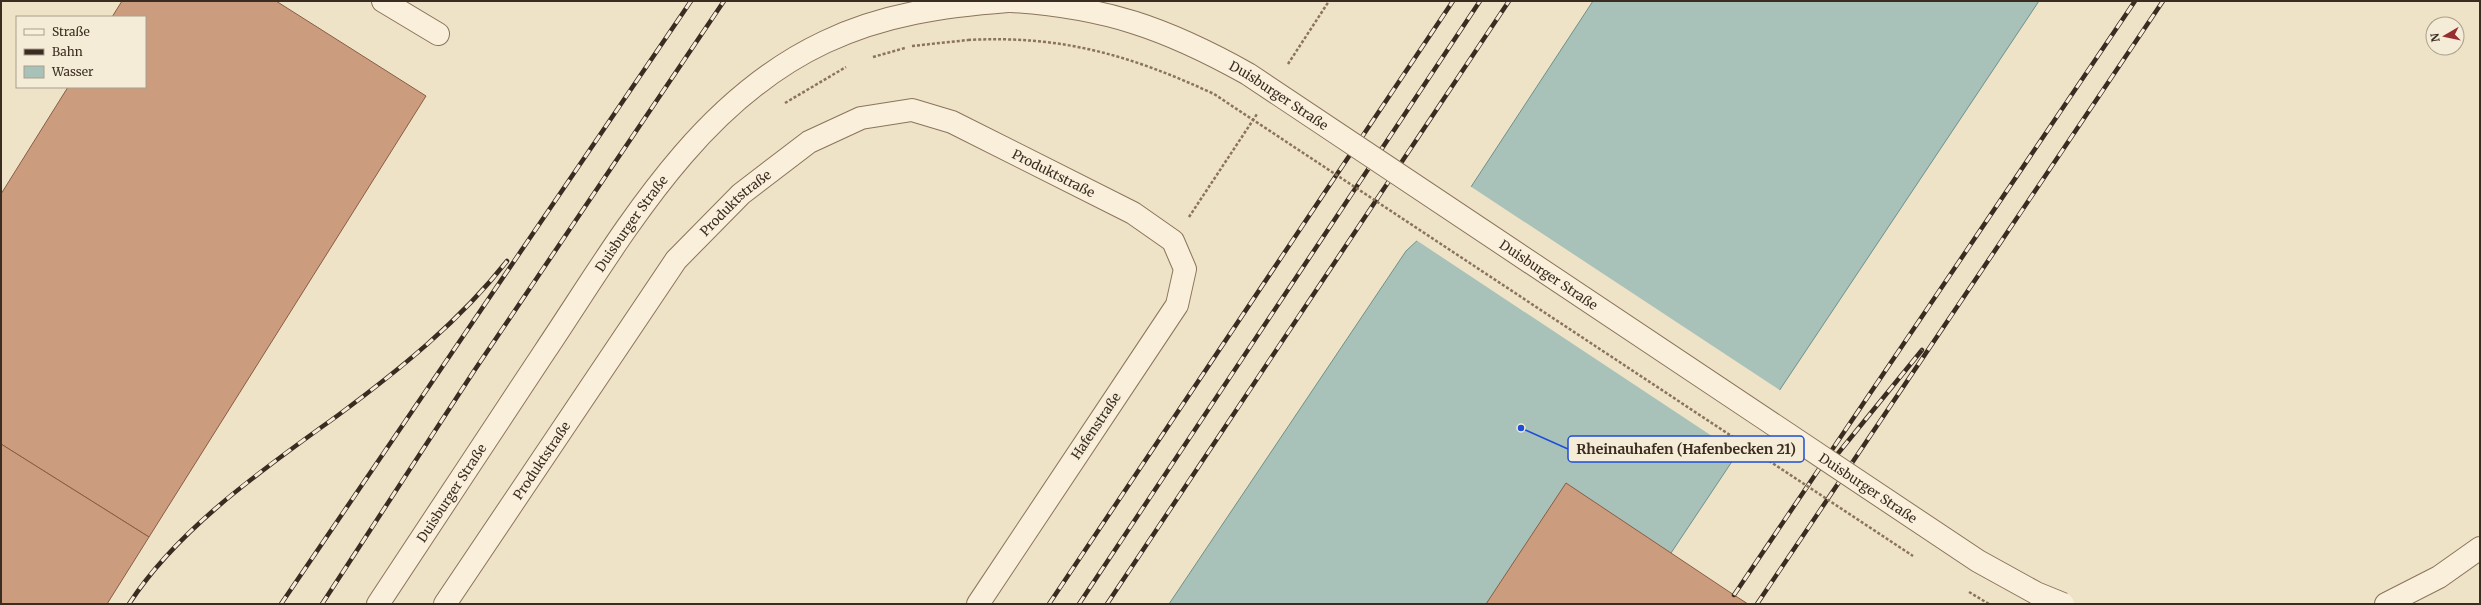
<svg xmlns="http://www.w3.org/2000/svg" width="2481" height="605" viewBox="0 0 2481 605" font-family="Merriweather,serif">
<rect width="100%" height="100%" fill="#eee2c7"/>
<path fill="#a8c2ba" stroke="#6f9088" d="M1593,1H2039L1637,604H1169L1406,251L1465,196Z"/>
<path fill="#eee2c7" d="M1470,186L1781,391L1739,454L1416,240L1464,195Z"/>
<g fill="#cb9d7e" stroke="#885d43">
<path d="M122,1H276L426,96L149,537L1,444V194L68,87H145V17H112Z"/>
<path d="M1,444L149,537L107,604H1Z"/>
<path d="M1566,483L1734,595L1748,604H1486Z"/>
</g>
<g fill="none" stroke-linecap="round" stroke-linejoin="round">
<defs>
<g id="minor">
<path d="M383,1L438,34"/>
<path id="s1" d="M378,604C434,520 489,435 545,351C622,236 695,103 825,42C884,14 944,6 1008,1"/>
<path id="s2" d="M445,604L676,260L741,194L809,142L861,118L912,110L952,122L1133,213L1173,241L1185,269L1177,305L978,604"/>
<path d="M2386,604L2439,577L2480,548"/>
</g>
</defs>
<use href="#minor" stroke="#8a745c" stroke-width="24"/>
<g stroke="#8a745c" stroke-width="2.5" stroke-dasharray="3 2" stroke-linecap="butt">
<path d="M912,46L968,40"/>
<path d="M873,57L905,48"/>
<path d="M1288,64L1329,1"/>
<path d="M785,103L846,67"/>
<path d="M1189,217L1257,114"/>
</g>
<use href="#minor" stroke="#f9efdb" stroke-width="22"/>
<defs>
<g id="rail">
<path d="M1831,462L1922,350"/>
<path d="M1734,595L2135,1"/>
<path d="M129,604C178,528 265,468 337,416C399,370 459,322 507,261"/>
<path d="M281,604L691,1"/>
<path d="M322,604L474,371L724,1"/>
<path d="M1049,604L1453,1"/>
<path d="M1079,604L1480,1"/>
<path d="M1107,604L1509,1"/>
<path d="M1757,604L2163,1"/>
</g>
</defs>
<use href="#rail" stroke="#3a2c20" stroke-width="4.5"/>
<use href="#rail" stroke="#f5ecd7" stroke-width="3" stroke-dasharray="9" stroke-linecap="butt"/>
<defs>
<g id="minor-bridge">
<path id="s3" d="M1011,1C1105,7 1166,28 1248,74L1978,561L2036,593L2063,604"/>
</g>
</defs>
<use href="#minor-bridge" stroke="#8a745c" stroke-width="24" stroke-linecap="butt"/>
<g stroke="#8a745c" stroke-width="2.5" stroke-dasharray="3 2" stroke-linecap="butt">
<path d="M968,40C1061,35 1130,55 1214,94L1913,556"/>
<path d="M1969,592L1989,604"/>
</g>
<use href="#minor-bridge" stroke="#f9efdb" stroke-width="22"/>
</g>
<g text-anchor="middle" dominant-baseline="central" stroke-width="3.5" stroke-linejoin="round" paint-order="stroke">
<g font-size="13" fill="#3a2c20" stroke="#f5ecd7">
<text stroke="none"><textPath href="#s3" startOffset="288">Duisburger Straße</textPath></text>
<text stroke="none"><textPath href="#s2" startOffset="857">Produktstraße</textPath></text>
<text stroke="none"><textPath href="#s2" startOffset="497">Produktstraße</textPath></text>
<text stroke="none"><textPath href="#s1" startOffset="457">Duisburger Straße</textPath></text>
<text stroke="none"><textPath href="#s3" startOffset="612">Duisburger Straße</textPath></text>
<text transform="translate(1096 426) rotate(-56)">Hafenstraße</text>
<text stroke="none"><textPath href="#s2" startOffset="173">Produktstraße</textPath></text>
<text stroke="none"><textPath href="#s3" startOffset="996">Duisburger Straße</textPath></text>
<text stroke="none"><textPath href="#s1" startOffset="133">Duisburger Straße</textPath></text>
</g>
</g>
<path fill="none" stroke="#1d4ed8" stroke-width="1.5" d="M1521 428L1568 449"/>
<circle fill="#1d4ed8" stroke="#f5ecd7" stroke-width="1.5" cx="1521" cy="428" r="4"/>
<rect fill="#f5ecd7" stroke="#1d4ed8" stroke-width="1.5" x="1568" y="436" width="236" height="26" rx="4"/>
<g font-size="14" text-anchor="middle" font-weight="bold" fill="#3a2c20">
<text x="1686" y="454">Rheinauhafen (Hafenbecken 21)</text>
</g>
<rect width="2481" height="605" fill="none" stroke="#3a2c20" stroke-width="4"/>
<rect x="16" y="16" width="130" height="72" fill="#f5ecd7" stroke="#aa9f8e"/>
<rect x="24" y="29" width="20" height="6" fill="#f9efdb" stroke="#aa9f8e"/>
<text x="52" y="36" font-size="12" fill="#3a2c20">Straße</text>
<rect x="24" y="49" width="20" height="6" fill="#3a2c20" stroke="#aa9f8e"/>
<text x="52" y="56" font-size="12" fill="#3a2c20">Bahn</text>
<rect x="24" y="66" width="20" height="12" fill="#a8c2ba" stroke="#aa9f8e"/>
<text x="52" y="76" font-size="12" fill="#3a2c20">Wasser</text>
<g transform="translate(2445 36) rotate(261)"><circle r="19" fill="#f5ecd7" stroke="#aa9f8e"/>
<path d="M0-3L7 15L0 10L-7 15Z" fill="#982d30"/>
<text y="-6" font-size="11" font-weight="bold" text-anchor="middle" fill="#3a2c20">N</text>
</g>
</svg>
